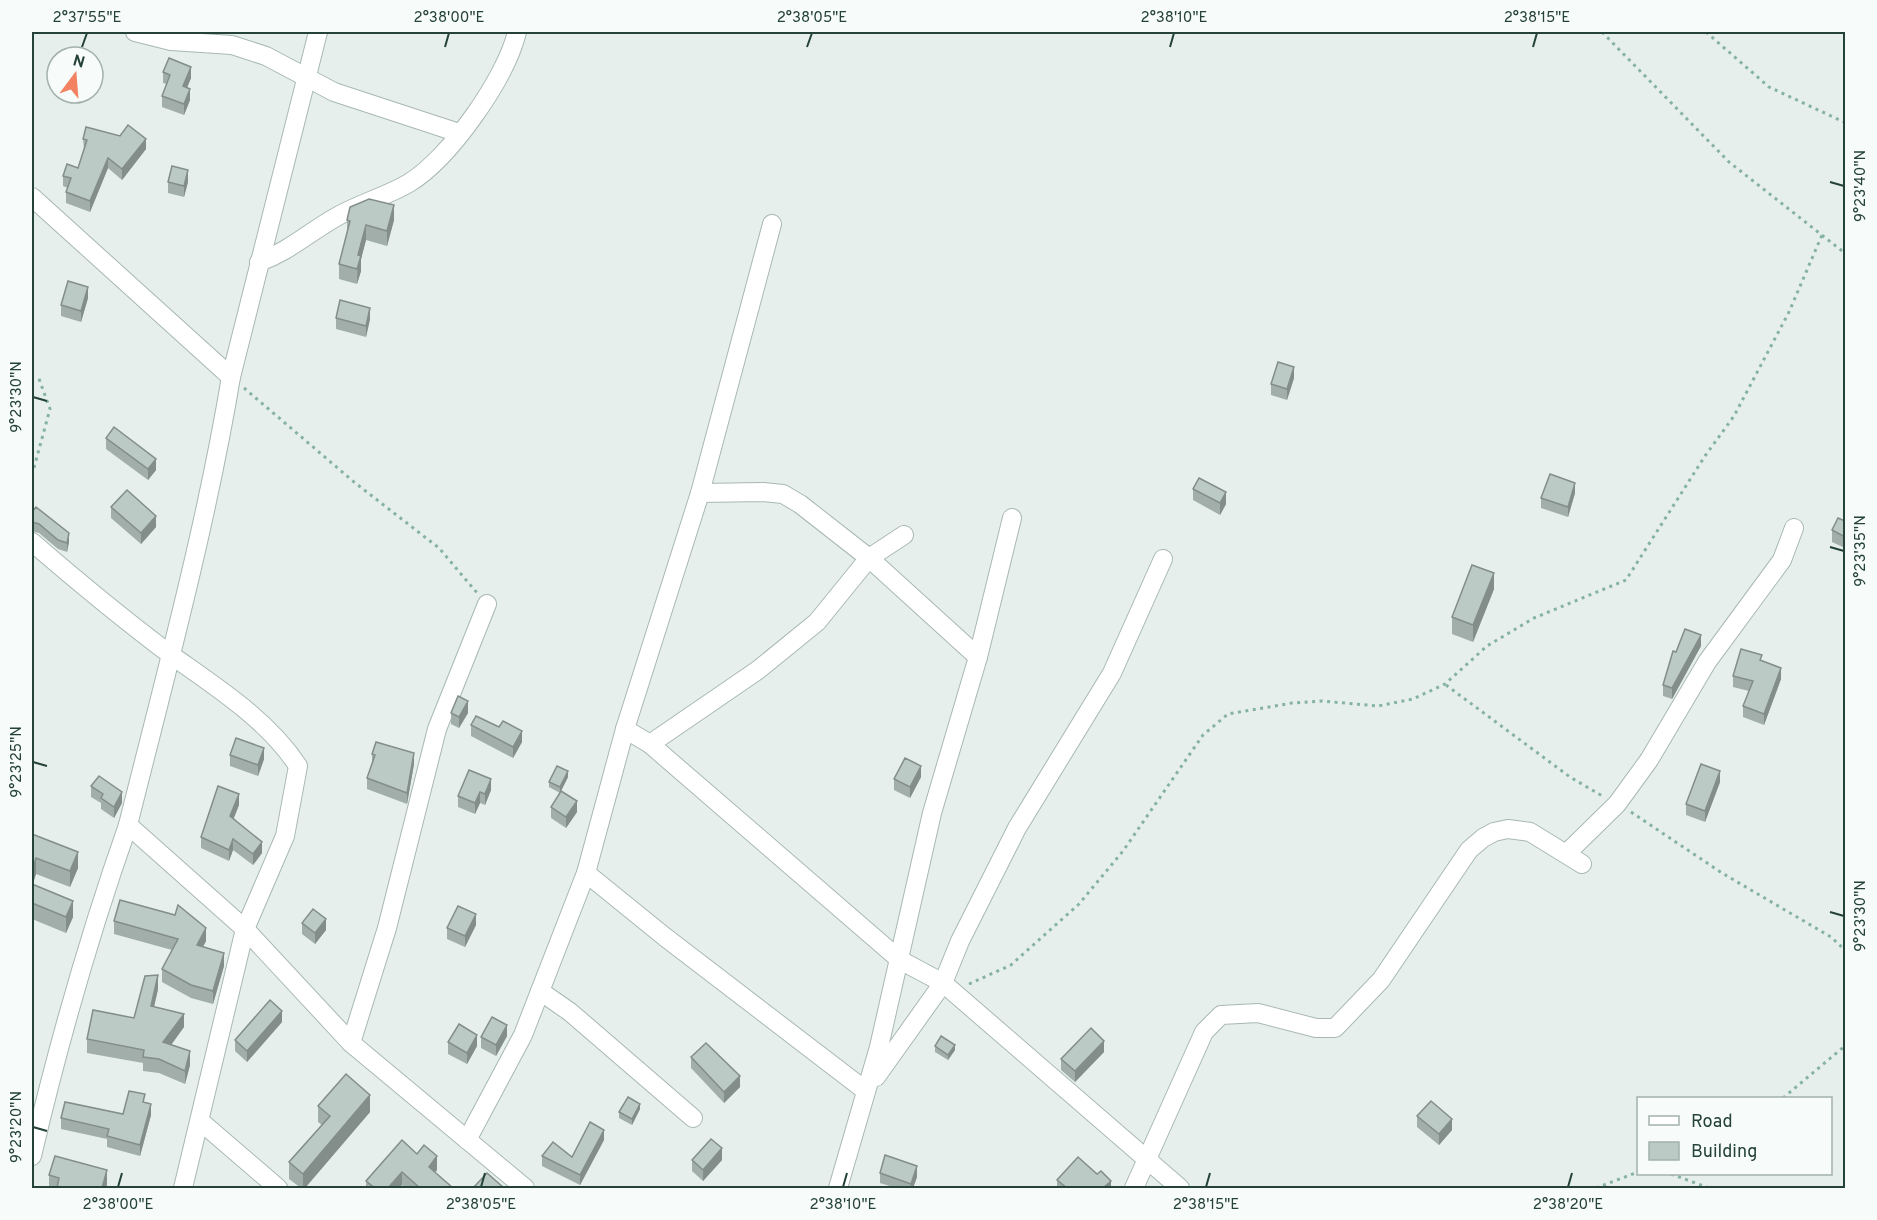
<svg xmlns="http://www.w3.org/2000/svg" width="1877" height="1220" viewBox="0 0 1877 1220" font-family="Overpass,sans-serif">
<rect width="100%" height="100%" fill="#e6efeb"/>
<g fill="none" stroke-linecap="round" stroke-linejoin="round">
<defs>
<g id="street">
<path d="M135,32L171,41L232,45L266,56L334,92L459,133"/>
<path d="M32,197L231,377"/>
<path d="M259,262C290,251 309,232 338,216C361,203 387,196 409,183C450,158 506,78 517,32"/>
<path d="M700,493L763,492L783,494L800,504L869,558L978,657"/>
<path d="M32,542C77,581 123,619 171,655C216,687 268,720 298,766L285,836L245,929L183,1188"/>
<path d="M625,729L650,744L900,960L943,983L1180,1188"/>
<path d="M650,744L758,670L817,622L869,558L904,535"/>
<path d="M128,825C165,677 206,527 231,377L318,32"/>
<path d="M1567,853L1617,804L1649,760L1707,662L1782,560L1794,528"/>
<path d="M586,873L665,937L866,1091"/>
<path d="M540,991L570,1012L693,1118"/>
<path d="M351,1043L387,928L437,729L487,604"/>
<path d="M876,1077L943,983L960,941L1017,828L1112,673L1163,559"/>
<path d="M200,1121L278,1188"/>
<path d="M467,1140L523,1035L586,873L625,729L700,493L772,224"/>
<path d="M32,1156C58,1045 90,933 128,825L245,929L351,1043L525,1188"/>
<path d="M838,1188L879,1047L932,813L978,657L1012,518"/>
<path d="M1134,1188L1204,1032L1221,1015L1258,1013L1316,1028H1335L1381,980L1469,850L1483,838L1494,832L1508,829L1530,832L1582,864"/>
</g>
</defs>
<use href="#street" stroke="#a8b8b2" stroke-width="20"/>
<g stroke="#86b2a4" stroke-width="3" stroke-dasharray="3 4.5" stroke-linecap="butt">
<path d="M1602,32L1729,162L1846,254"/>
<path d="M1706,32L1769,87L1846,123"/>
<path d="M244,388L354,482L439,548L478,594"/>
<path d="M32,475L50,409L38,376"/>
<path d="M1446,685L1570,777L1604,797"/>
<path d="M1631,812L1722,873L1831,937L1846,951"/>
<path d="M969,984L1011,965L1079,904L1123,851L1203,735L1228,714L1292,703L1322,701L1378,706L1413,699L1445,684L1487,646L1534,618L1626,580L1705,456L1734,416L1789,312L1822,235"/>
<path d="M1783,1098L1846,1045"/>
<path d="M1671,1174L1709,1188"/>
<path d="M1596,1188L1638,1172"/>
</g>
<use href="#street" stroke="#fff" stroke-width="18"/>
</g>
<g fill="#a1aea9">
<path d="M163,72L191,78L187,88L190,100L184,115L162,107V96L167,84L163,83Z"/>
<path d="M83,139L146,149L122,180L108,168L90,212L66,203V192L68,188L63,186V176L78,168L84,149Z"/>
<path d="M168,182H188L184,197L168,193Z"/>
<path d="M347,220H394L387,246L366,240L361,259V271L357,284L339,279V264L347,234Z"/>
<path d="M88,298L81,322L61,316V305Z"/>
<path d="M336,318L370,319L366,337L336,329Z"/>
<path d="M1294,378L1287,400L1271,395V384Z"/>
<path d="M106,438L156,470L148,480L106,449Z"/>
<path d="M1193,489L1226,504L1220,515L1193,500Z"/>
<path d="M1575,493L1568,517L1541,508V498Z"/>
<path d="M111,507L156,527L141,544L111,518Z"/>
<path d="M32,512L69,542L67,552L58,549L39,533L32,531Z"/>
<path d="M1845,521V548L1832,542V530Z"/>
<path d="M1845,568V586L1843,585V574Z"/>
<path d="M1494,589L1473,642L1452,634V617Z"/>
<path d="M1701,646L1672,699L1663,696V685L1676,652Z"/>
<path d="M1762,661L1781,679L1764,725L1743,717V706L1749,691L1733,687V676Z"/>
<path d="M451,713H468L459,728L451,724Z"/>
<path d="M471,725L522,742L513,758L471,736Z"/>
<path d="M372,754L414,764L407,804L367,789V778L372,763Z"/>
<path d="M230,755L264,759L258,776L230,766Z"/>
<path d="M568,777L560,793L549,787V782Z"/>
<path d="M921,777L910,798L894,790V779Z"/>
<path d="M1720,782L1705,822L1686,815V804Z"/>
<path d="M91,786L122,803L114,818L101,809V803L91,797Z"/>
<path d="M491,790L485,805L480,803L475,814L458,807V796Z"/>
<path d="M239,805L234,818L262,853L253,865L233,850L229,861L201,848V837Z"/>
<path d="M551,807L577,812L566,828L551,818Z"/>
<path d="M32,834L78,868L70,887L36,874L32,885L73,917L66,933L32,919Z"/>
<path d="M114,921L206,941L203,947L224,966L213,1004L191,998L162,982V969L172,950L114,934Z"/>
<path d="M302,923L326,930L315,944L302,934Z"/>
<path d="M476,925L465,947L447,939V928Z"/>
<path d="M158,989L154,1007L184,1027L171,1045L190,1065L185,1084L159,1073L143,1071V1063L87,1053V1039L134,1018Z"/>
<path d="M282,1022L247,1062L235,1051V1040Z"/>
<path d="M507,1036L496,1056L481,1048V1037Z"/>
<path d="M448,1042L477,1046L467,1064L448,1054Z"/>
<path d="M935,1046L955,1050L948,1060L935,1052Z"/>
<path d="M1104,1052L1075,1082L1061,1070V1059Z"/>
<path d="M691,1057L740,1087L724,1103L691,1068Z"/>
<path d="M145,1103L151,1115L140,1156L107,1147V1139L61,1129V1118L123,1114Z"/>
<path d="M318,1106L370,1112L305,1188H301L289,1179V1162L322,1125L318,1122Z"/>
<path d="M640,1109L632,1125L619,1118V1112Z"/>
<path d="M1417,1116L1452,1130L1439,1145L1417,1127Z"/>
<path d="M604,1140L580,1185L542,1166V1156L572,1157Z"/>
<path d="M417,1154L437,1170L435,1172L453,1188H405L402,1185L399,1188H366V1181Z"/>
<path d="M692,1160H722L703,1181L692,1171Z"/>
<path d="M880,1173L917,1177L913,1188H896L880,1183Z"/>
<path d="M49,1175L107,1184L106,1188H49Z"/>
<path d="M1057,1180L1111,1188H1057Z"/>
</g>
<g fill="#838d89">
<path d="M191,67V78L183,97V86Z"/>
<path d="M190,89V100L184,115V104Z"/>
<path d="M146,139V149L122,180V169Z"/>
<path d="M108,158V168L90,212V201Z"/>
<path d="M188,170V182L184,197V186Z"/>
<path d="M394,205V220L387,246V231Z"/>
<path d="M366,225V240L361,259V271L357,284L358,255Z"/>
<path d="M88,287V298L81,322V311Z"/>
<path d="M370,308V319L366,337V326Z"/>
<path d="M1294,367V378L1287,400V389Z"/>
<path d="M156,459V470L148,480V469Z"/>
<path d="M1575,483V493L1568,517V507Z"/>
<path d="M1226,492V504L1220,515V503Z"/>
<path d="M156,516V527L141,544V533Z"/>
<path d="M69,533V542L67,552V543Z"/>
<path d="M1494,573V589L1473,642V625Z"/>
<path d="M1701,635V646L1672,699V688Z"/>
<path d="M1781,668V679L1764,725V714Z"/>
<path d="M468,701V713L459,728V717Z"/>
<path d="M522,731V742L513,758V747Z"/>
<path d="M264,748V759L258,776V765Z"/>
<path d="M414,753V764L407,804V793Z"/>
<path d="M921,766V777L910,798V787Z"/>
<path d="M568,771V777L560,793V787Z"/>
<path d="M1720,771V782L1705,822V811Z"/>
<path d="M491,779V790L485,805V794Z"/>
<path d="M122,792V803L114,818V807Z"/>
<path d="M480,792V803L475,814V803Z"/>
<path d="M239,794V805L230,827V816Z"/>
<path d="M577,801V812L566,828V817Z"/>
<path d="M233,839V850L229,861V850Z"/>
<path d="M262,842V853L253,865V854Z"/>
<path d="M78,852V868L70,887V871Z"/>
<path d="M36,858V874L32,887V872Z"/>
<path d="M73,901V917L66,933V917Z"/>
<path d="M476,914V925L465,947V936Z"/>
<path d="M326,919V930L315,944V933Z"/>
<path d="M206,928V941L197,958V945Z"/>
<path d="M224,953V966L213,1004V991Z"/>
<path d="M158,975V989L151,1020V1006Z"/>
<path d="M282,1011V1022L247,1062V1051Z"/>
<path d="M184,1014V1027L163,1056V1042Z"/>
<path d="M507,1025V1036L496,1056V1045Z"/>
<path d="M477,1035V1046L467,1064V1053Z"/>
<path d="M1104,1041V1052L1075,1082V1071Z"/>
<path d="M955,1045V1050L948,1060V1055Z"/>
<path d="M190,1051V1065L185,1084V1071Z"/>
<path d="M740,1076V1087L724,1103V1092Z"/>
<path d="M370,1095V1112L305,1188H303V1174Z"/>
<path d="M151,1104V1115L140,1156V1145Z"/>
<path d="M640,1104V1109L632,1125V1119Z"/>
<path d="M1452,1119V1130L1439,1145V1134Z"/>
<path d="M604,1130V1140L580,1185V1175Z"/>
<path d="M722,1148V1160L703,1181V1170Z"/>
<path d="M437,1156V1170L429,1180V1167Z"/>
<path d="M917,1166V1177L913,1188H911V1184Z"/>
<path d="M107,1170V1184L106,1188H102Z"/>
<path d="M402,1172V1185L399,1188H388Z"/>
<path d="M1111,1181V1188H1103Z"/>
</g>
<g fill="#bbcac4" stroke="#838d89" stroke-width="1.5">
<path d="M169,58L191,67L183,86L190,89L184,104L162,96L170,75L163,72Z"/>
<path d="M128,125L146,139L122,169L108,158L90,201L66,192L71,178L63,176L67,164L78,168L87,140L83,139L86,127L120,136Z"/>
<path d="M172,166L188,170L184,186L168,182Z"/>
<path d="M369,199L394,205L387,231L366,225L358,255L361,256L357,269L339,264L350,221L347,220L350,207Z"/>
<path d="M68,281L88,287L81,311L61,305Z"/>
<path d="M340,300L370,308L366,326L336,318Z"/>
<path d="M1278,362L1294,367L1287,389L1271,384Z"/>
<path d="M114,427L156,459L148,469L106,438Z"/>
<path d="M1550,474L1575,483L1568,507L1541,498Z"/>
<path d="M1199,478L1226,492L1220,503L1193,489Z"/>
<path d="M127,490L156,516L141,533L111,507Z"/>
<path d="M36,507L69,533L67,543L58,540L39,524L32,522V512Z"/>
<path d="M1838,518L1845,521V537L1832,530Z"/>
<path d="M1472,565L1494,573L1473,625L1452,617Z"/>
<path d="M1685,629L1701,635L1672,688L1663,685L1673,651L1676,652Z"/>
<path d="M1741,649L1762,655L1760,660L1781,668L1764,714L1743,706L1753,681L1733,676Z"/>
<path d="M458,696L468,701L459,717L451,713Z"/>
<path d="M476,716L499,727L503,721L522,731L513,747L471,725Z"/>
<path d="M236,738L264,748L258,765L230,755Z"/>
<path d="M376,742L414,753L407,793L367,778L375,755L372,754Z"/>
<path d="M905,758L921,766L910,787L894,779Z"/>
<path d="M1701,764L1720,771L1705,811L1686,804Z"/>
<path d="M557,766L568,771L560,787L549,782Z"/>
<path d="M469,770L491,779L485,794L480,792L475,803L458,796Z"/>
<path d="M99,776L122,792L114,807L101,798L103,794L91,786Z"/>
<path d="M218,786L239,794L230,816L262,842L253,854L233,839L229,850L201,837Z"/>
<path d="M561,791L577,801L566,817L551,807Z"/>
<path d="M32,834L78,852L70,871L36,858L32,872Z"/>
<path d="M32,884L73,901L66,917L32,903Z"/>
<path d="M120,900L175,915L178,905L206,928L197,945L224,953L213,991L191,985L162,969L178,939L114,921Z"/>
<path d="M458,906L476,914L465,936L447,928Z"/>
<path d="M313,909L326,919L315,933L302,923Z"/>
<path d="M158,975L151,1006L184,1014L163,1042L190,1051L185,1071L159,1059L143,1057L144,1050L87,1039L93,1010L134,1018L145,976Z"/>
<path d="M270,1000L282,1011L247,1051L235,1040Z"/>
<path d="M492,1017L507,1025L496,1045L481,1037Z"/>
<path d="M459,1024L477,1035L467,1053L448,1042Z"/>
<path d="M1091,1028L1104,1041L1075,1071L1061,1059Z"/>
<path d="M941,1036L955,1045L948,1055L935,1046Z"/>
<path d="M706,1043L740,1076L724,1092L691,1057Z"/>
<path d="M346,1074L370,1095L303,1174L289,1162L330,1116L318,1106Z"/>
<path d="M129,1091L145,1094L143,1102L151,1104L140,1145L107,1136L109,1129L61,1118L65,1102L123,1114Z"/>
<path d="M628,1097L640,1104L632,1119L619,1112Z"/>
<path d="M1431,1101L1452,1119L1439,1134L1417,1116Z"/>
<path d="M590,1122L604,1130L580,1175L542,1156L553,1142L572,1157Z"/>
<path d="M711,1139L722,1148L703,1170L692,1160Z"/>
<path d="M402,1140L417,1154L424,1145L437,1156L429,1167L453,1188H420L402,1172L388,1188H375L366,1181Z"/>
<path d="M885,1155L917,1166L911,1184L880,1173Z"/>
<path d="M55,1156L107,1170L102,1188H57L59,1178L49,1175Z"/>
<path d="M1078,1157L1097,1174L1101,1171L1111,1181L1103,1188H1067L1057,1180Z"/>
<path d="M487,1173L504,1188H473Z"/>
</g>
<path fill="none" stroke="#244239" stroke-width="2" d="M82,47L87,33M445,47L449,33M807,47L812,33M1170,47L1174,33M1533,47L1537,33M1830,182L1844,186M33,397L47,401M1830,547L1844,551M33,762L47,766M1830,912L1844,916M33,1127L47,1131M118,1187L122,1173M481,1187L485,1173M843,1187L847,1173M1206,1187L1210,1173M1568,1187L1572,1173"/>
<rect width="1877" height="1220" fill="none" stroke="#f7fbf9" stroke-width="66"/>
<rect x="1637" y="1097" width="195" height="78" fill="#f7fbf9" stroke="#a3b1ac" stroke-width="1.5"/>
<rect x="1649" y="1116" width="30" height="9" fill="#ffffff" stroke="#a3b1ac" stroke-width="1.5"/>
<text x="1691" y="1127" font-size="18" fill="#244239">Road</text>
<rect x="1649" y="1142" width="30" height="18" fill="#bbcac4" stroke="#a3b1ac" stroke-width="1.5"/>
<text x="1691" y="1157" font-size="18" fill="#244239">Building</text>
<g transform="translate(75 75) rotate(16)"><circle r="28" fill="#f7fbf9" stroke="#a3b1ac" stroke-width="1.5"/>
<path d="M0-4.5L10 22L0 15L-10 22Z" fill="#f28261"/>
<text y="-9" font-size="16" font-weight="bold" text-anchor="middle" fill="#244239">N</text>
</g>
<rect x="33" y="33" width="1811" height="1154" fill="none" stroke="#244239" stroke-width="2"/>
<g font-size="15" text-anchor="middle" fill="#244239">
<text x="87" y="22">2°37'55"E</text>
<text x="449" y="22">2°38'00"E</text>
<text x="812" y="22">2°38'05"E</text>
<text x="1174" y="22">2°38'10"E</text>
<text x="1537" y="22">2°38'15"E</text>
<text transform="translate(1860 186) rotate(-90)" y="5">9°23'40"N</text>
<text transform="translate(16 397) rotate(-90)" y="5">9°23'30"N</text>
<text transform="translate(1860 551) rotate(-90)" y="5">9°23'35"N</text>
<text transform="translate(16 762) rotate(-90)" y="5">9°23'25"N</text>
<text transform="translate(1860 916) rotate(-90)" y="5">9°23'30"N</text>
<text transform="translate(16 1127) rotate(-90)" y="5">9°23'20"N</text>
<text x="118" y="1209">2°38'00"E</text>
<text x="481" y="1209">2°38'05"E</text>
<text x="843" y="1209">2°38'10"E</text>
<text x="1206" y="1209">2°38'15"E</text>
<text x="1568" y="1209">2°38'20"E</text>
</g>
</svg>
